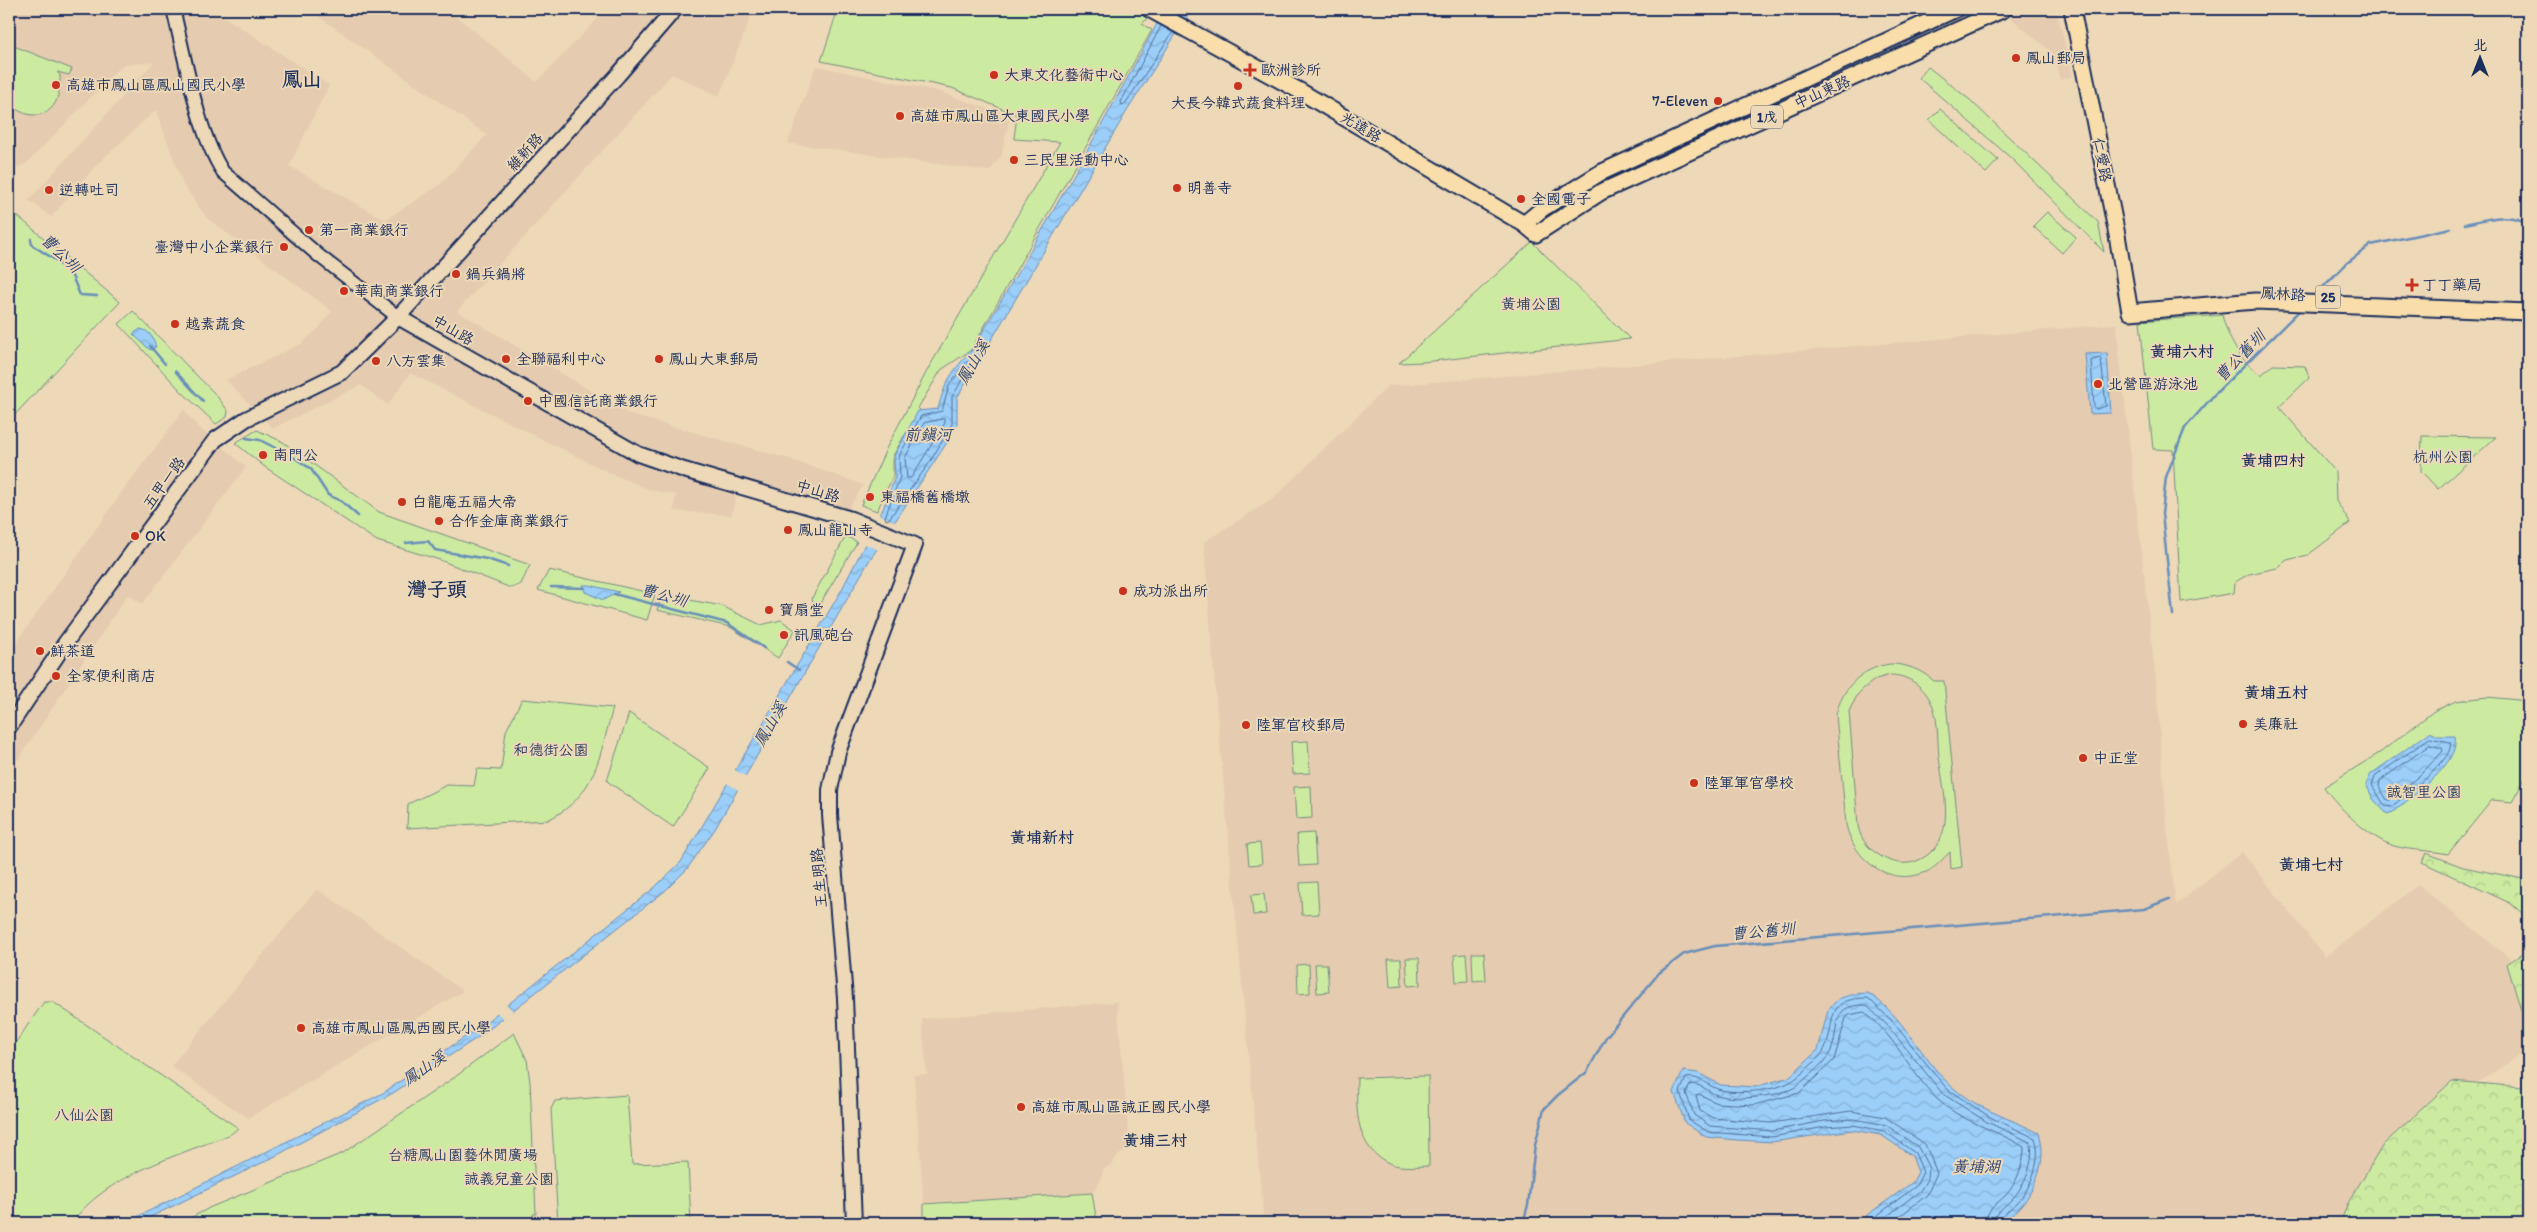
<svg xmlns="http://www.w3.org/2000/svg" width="2537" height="1232" viewBox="0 0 2537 1232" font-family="Itim,'LXGW WenKai TC',sans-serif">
<defs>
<pattern id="forest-crowns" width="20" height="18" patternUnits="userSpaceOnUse" patternTransform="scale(1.25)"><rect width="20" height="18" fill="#cdeaa1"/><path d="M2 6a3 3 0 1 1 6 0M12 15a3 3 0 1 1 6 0" fill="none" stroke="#afc98d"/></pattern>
<pattern id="water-waves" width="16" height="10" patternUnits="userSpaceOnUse" patternTransform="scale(1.25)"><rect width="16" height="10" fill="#9bcef8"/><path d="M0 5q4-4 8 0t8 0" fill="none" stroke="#85b1d7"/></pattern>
</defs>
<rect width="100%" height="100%" fill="#edd8b7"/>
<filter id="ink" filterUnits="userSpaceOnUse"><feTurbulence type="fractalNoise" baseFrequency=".02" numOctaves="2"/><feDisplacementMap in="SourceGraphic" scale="10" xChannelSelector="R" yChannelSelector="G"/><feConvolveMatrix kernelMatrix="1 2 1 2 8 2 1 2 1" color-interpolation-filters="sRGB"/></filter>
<g filter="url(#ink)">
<g fill="#e5cbaf">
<path d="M9,9H212L329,85L289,166L385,220L440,185L487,135L308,9H447L537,82L607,9H754L719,96L672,74L457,311L631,415L789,459L863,485L848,510L740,479L731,515L674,511L676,495L648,489L610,473L410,373L388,405L361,385L273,428L226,380L301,344L318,329L332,311L207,218L183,184L156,110L98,163L51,217L29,200L154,62L122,65L27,163L9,171Z"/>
<path d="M2016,9H2056L2073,76L2060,80L2053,53L2006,14Z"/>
<path d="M816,66L937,91L996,112L1009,121L1001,157L989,171L788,143Z"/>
<path d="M2116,324L2156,682L2167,828L2176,905L2242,852L2325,957L2418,885L2522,968L2528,992V1050L2425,1116L2381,1223H1264L1217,711L1204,542L1273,499L1388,386Z"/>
<path d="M184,410L198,427L246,467L142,604L128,594L9,773V653L127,485Z"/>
<path d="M317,889L463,991L248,1118L171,1066Z"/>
<path d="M1117,1002L1129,1140L1125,1151L1117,1156L1111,1165L1103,1169L1101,1180L1092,1193L924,1204L914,1075L927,1074L922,1019Z"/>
</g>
<g fill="#cdeaa1" stroke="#748c80" fill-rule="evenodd">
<path d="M838,9H1138L1150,15L1142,24L1152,30L971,350L941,370L918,408L924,414L904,436L893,456V476L877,511L861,505L887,447L927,371L1060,142L1014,139L1017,115L952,88L821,61Z"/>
<path d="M9,44L72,69L69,75L57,72L60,75C61,94 56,116 32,115C24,114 16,109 9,106Z"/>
<path d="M1928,67L1970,100L2098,222L2104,252L2012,159L1919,78Z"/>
<path d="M1940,109L1998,160L1986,173L1929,120Z"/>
<path d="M9,209L120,302L9,421Z"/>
<path d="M2047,212L2076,237L2062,253L2033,226Z"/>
<path d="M1532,242L1630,339L1423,362L1399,363Z"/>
<path d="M133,311L216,395L228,411L227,417L216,424L181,391L119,324Z"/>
<path d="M2222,315C2228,338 2240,362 2261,375L2273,365L2305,366L2309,378L2279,407L2335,471L2336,501L2350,523L2308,555L2287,560L2277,568L2249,574L2235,582L2234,593L2181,602L2173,450L2153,449L2140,321Z"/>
<path d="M257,430L283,442L379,512L530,565L521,584L511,588L440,560L377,541L265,467L235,443Z"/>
<path d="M2422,436L2496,437L2438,489L2421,471Z"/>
<path d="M846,536L857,542L815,612L812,598Z"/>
<path d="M549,570L655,594L647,620L538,590Z"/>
<path d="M662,595L722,606L761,625L781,620L795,630L778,658L730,627L657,610Z"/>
<path d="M1890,664C1907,664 1921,670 1934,681H1944L1962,867L1951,869L1950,852C1942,859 1936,868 1926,872C1889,888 1853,859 1846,824L1836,715C1842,688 1861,668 1890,664ZM1890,675C1907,675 1922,685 1930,700C1939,715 1937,739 1939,756C1943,792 1959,841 1919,860C1909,865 1897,864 1886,859C1872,852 1861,842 1858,826L1849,711L1858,694L1864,688L1876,679Z"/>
<path d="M2487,697L2528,701V773L2512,802L2492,800L2448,854C2430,850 2412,851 2394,846C2369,838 2339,808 2324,787L2381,752L2434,711L2456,701Z"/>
<path d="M522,699L613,708C599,756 597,795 548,820L407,828L408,804L447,785L474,786L477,769L501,770L506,731Z"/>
<path d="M629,713L710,768L673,827L607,781Z"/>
<path d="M1308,741L1310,773L1293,774L1291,742Z"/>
<path d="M1311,786L1312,818L1296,819L1294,787Z"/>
<path d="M1314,833L1316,865L1299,866L1297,834Z"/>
<path d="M1260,843L1262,864L1249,865L1247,844Z"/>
<path d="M1317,882L1319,914L1302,915L1300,883Z"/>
<path d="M1264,894L1266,914L1253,915L1251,895Z"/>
<path d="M1472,953H1484L1486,980L1473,981Z"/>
<path d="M1466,954L1468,981L1456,982L1454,955Z"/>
<path d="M1406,958H1419L1420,985L1408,986Z"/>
<path d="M1388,959H1401L1402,986L1390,987Z"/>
<path d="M1309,964L1310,993L1298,994L1297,965Z"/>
<path d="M1315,964H1327L1329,992L1317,993Z"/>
<path d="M44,1002H53L238,1128L231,1134C180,1155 103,1176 72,1223H9V1052Z"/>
<path d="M514,1033L527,1060L530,1082L536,1214H533L534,1223H181L211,1207L343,1153L455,1077Z"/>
<path d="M1428,1076L1429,1166C1418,1166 1402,1168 1391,1164C1355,1149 1356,1110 1357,1078Z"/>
<path d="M627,1095L632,1164L688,1162L691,1223H558L551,1109L555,1101Z"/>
<path d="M1092,1193L1097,1223H924V1204Z"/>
</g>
<g fill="url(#forest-crowns)" stroke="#748c80">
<path d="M2426,853L2463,867L2528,880V918L2510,903L2422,862Z"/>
<path d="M2522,954L2528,958V1223H2340L2348,1203L2383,1145L2452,1081L2522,1087L2528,1033L2507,964Z"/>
</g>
<g fill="url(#water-waves)" stroke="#688eba">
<path d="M1165,9H1192L1127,111L957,398V424L946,444L869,561L715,829L687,869L666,890L483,1034L393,1093L268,1160L138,1223H125L383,1093L481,1026L654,888L681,862L841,591L883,509L895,477L894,456L918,411L938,409C945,381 952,371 972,350C1039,238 1103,124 1165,9Z"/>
<path d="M140,329C150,330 154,339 156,347L150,350L133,334Z"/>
<path d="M2107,353L2111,413L2090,414L2085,354Z"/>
<path d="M583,585H589L619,592L603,600L585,592Z"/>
<path d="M2430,732L2438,736H2455C2460,765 2413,795 2393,812L2387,814L2373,799L2366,784L2371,774Z"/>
<path d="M1868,993C1903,1015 1920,1056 1949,1084C1973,1108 2010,1118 2039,1133C2047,1158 2038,1183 2023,1204C2018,1211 2009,1216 2004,1223H1856L1913,1182L1918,1172L1912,1156L1881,1135L1852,1130L1772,1142L1737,1140L1706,1137L1685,1123L1674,1092L1683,1071L1698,1073L1721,1085L1755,1087L1789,1077L1818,1050L1828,1010L1838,999L1853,994Z"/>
</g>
<g fill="#edd8b7">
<path d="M878,514L896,522L879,550L863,543Z"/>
<path d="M733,769L747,777L740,791L725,782Z"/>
<path d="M505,1003L514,1012L505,1020L495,1011Z"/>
</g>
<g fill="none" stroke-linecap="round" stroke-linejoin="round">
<g stroke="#4e6f9c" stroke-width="1">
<path d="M1161,26L1121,102L1122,105L1125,104L1173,32"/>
<path d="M2101,358L2106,406L2096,409L2094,406L2091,361Z"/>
<path d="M967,362L970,363L971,365L952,397V424L930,462L889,519L886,520L885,517L900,477L899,456L921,416L942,411L949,386Z"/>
<path d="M944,419L945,423L911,478H907L905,458L924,423Z"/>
<path d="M2430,738L2450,742C2456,759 2404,796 2391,807L2385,806L2372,785L2375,777Z"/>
<path d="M2430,745L2442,748L2443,751L2420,775L2390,800H2387L2379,786L2380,781Z"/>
<path d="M1867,1223L1916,1186L1923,1172L1915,1153L1884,1131L1853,1125L1825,1127L1772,1137L1708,1132L1689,1120L1680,1092L1686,1078C1700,1075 1708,1087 1721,1090C1740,1094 1776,1091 1792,1081C1799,1077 1819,1058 1823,1052C1838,1025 1821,998 1868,998L1892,1021L1947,1089L1990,1117L2035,1138C2042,1158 2032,1187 2017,1203C2011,1209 2001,1214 2000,1223"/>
<path d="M1878,1223L1920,1191L1928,1178L1929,1168L1918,1147L1886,1125L1854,1119L1824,1121L1772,1131L1710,1126L1694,1115L1686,1093L1690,1085C1699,1082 1708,1092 1717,1095C1736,1101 1781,1097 1797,1086C1806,1078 1821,1066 1828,1056C1843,1034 1825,1004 1866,1005L1887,1025L1943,1094L1987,1122L2030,1142C2036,1159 2024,1187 2012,1199C2005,1207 1994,1212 1993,1223"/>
<path d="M1891,1223L1927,1195L1937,1173L1925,1144L1885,1117L1851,1111L1771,1123L1713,1118L1700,1111L1696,1095L1699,1094L1717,1103L1754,1105L1799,1093L1834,1060L1846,1018L1849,1015L1864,1012C1894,1034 1910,1072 1936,1098C1960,1122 1996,1129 2024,1147C2024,1163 2017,1183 2006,1195C1997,1204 1986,1209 1986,1223"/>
</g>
<g stroke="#688eba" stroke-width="2.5">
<path d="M2465,224C2484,220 2511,211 2528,224"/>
<path d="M31,239L32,245L57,261L72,276L80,295L97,296"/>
<path d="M2312,298L2347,263L2371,245L2451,228"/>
<path d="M150,346L165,364"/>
<path d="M175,371L203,401"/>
<path d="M246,438L260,440L295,458L311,469L328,495L341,501L358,516"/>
<path d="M406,543L428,541L435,550L487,559L508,566"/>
<path d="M551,587L585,588"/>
<path d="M614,594L727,623L764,648"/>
<path d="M2173,615L2162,514L2166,477L2185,428L2214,395L2301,309"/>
<path d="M787,662L799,670"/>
<path d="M1523,1223L1528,1205L1535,1145L1544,1109L1558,1095L1587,1072L1606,1037L1659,973L1684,954L1715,946L2144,909L2169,899"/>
</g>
<defs>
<path id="tertiary" d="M173,9C185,56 197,132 223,172L318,255L398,317"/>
<g id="secondary">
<path d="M398,317L638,454L684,470L851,519L915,545L838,752L830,790V815L845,998L854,1223"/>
<path d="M9,727L66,642L215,440L246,419L342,372L398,317L618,75L675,9"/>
</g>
<g id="primary">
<path d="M1149,9L1298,90L1524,224L1536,234L1601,192L2004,9"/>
<path d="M2072,9L2117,235L2130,312L2255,301L2528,312"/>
<path d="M1524,224L1542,209L1600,173L1956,9"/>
</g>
</defs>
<use href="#tertiary" stroke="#1b2f5e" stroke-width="16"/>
<use href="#secondary" stroke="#1b2f5e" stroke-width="18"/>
<use href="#primary" stroke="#1b2f5e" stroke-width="19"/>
<use href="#tertiary" stroke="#edd8b7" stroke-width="12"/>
<use href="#secondary" stroke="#edd8b7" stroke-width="14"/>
<use href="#primary" stroke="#f9deab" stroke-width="15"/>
</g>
</g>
<g fill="#c8321e" stroke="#edd8b7" stroke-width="2">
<circle cx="2016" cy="58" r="5"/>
<path d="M1247.5 62.5h5v5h5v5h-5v5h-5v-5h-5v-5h5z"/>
<circle cx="994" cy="75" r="5"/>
<circle cx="56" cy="85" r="5"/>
<circle cx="1238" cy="86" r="5"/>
<circle cx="1718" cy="101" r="5"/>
<circle cx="900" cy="116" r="5"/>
<circle cx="1014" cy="160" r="5"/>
<circle cx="1177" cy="188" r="5"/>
<circle cx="49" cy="190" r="5"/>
<circle cx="1521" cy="199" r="5"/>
<circle cx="309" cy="230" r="5"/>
<circle cx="284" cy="247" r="5"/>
<circle cx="456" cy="274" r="5"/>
<path d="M2409.5 277.5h5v5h5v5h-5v5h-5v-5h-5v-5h5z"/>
<circle cx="344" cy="291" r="5"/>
<circle cx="175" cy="324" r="5"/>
<circle cx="506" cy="359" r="5"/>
<circle cx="659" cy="359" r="5"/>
<circle cx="376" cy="361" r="5"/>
<circle cx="2098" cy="384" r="5"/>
<circle cx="528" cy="401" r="5"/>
<circle cx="263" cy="455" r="5"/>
<circle cx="870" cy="497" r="5"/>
<circle cx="402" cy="502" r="5"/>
<circle cx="439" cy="521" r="5"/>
<circle cx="788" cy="530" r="5"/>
<circle cx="135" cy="536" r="5"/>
<circle cx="1123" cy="591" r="5"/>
<circle cx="769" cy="610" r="5"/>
<circle cx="784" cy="635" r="5"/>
<circle cx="40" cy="651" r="5"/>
<circle cx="56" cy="676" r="5"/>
<circle cx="2243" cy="724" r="5"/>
<circle cx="1246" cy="725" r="5"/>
<circle cx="2083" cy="758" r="5"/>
<circle cx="1694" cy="783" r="5"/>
<circle cx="301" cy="1028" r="5"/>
<circle cx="1021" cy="1107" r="5"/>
</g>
<g text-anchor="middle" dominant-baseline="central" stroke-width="4" stroke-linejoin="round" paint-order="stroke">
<g fill="#edd8b7" stroke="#5a6279" stroke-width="1">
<rect x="1751" y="105.5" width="32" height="23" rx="4"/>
<rect x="2315.5" y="285.5" width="25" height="23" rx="4"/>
</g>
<g font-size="14" font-weight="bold" fill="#1b2f5e">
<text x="1767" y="117">1戊</text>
<text x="2328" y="297">25</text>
</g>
<g font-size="15" fill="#1b2f5e" stroke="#edd8b7" text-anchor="start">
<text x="2026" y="58">鳳山郵局</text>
<text x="1261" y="70">歐洲診所</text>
<text x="1004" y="75">大東文化藝術中心</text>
<text x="66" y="85">高雄市鳳山區鳳山國民小學</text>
<text x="1708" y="101" text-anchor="end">7-Eleven</text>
<text x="1238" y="103" text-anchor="middle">大長今韓式蔬食料理</text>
<text x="910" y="116">高雄市鳳山區大東國民小學</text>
<text x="1024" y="160">三民里活動中心</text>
<text x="1187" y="188">明善寺</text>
<text x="59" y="190">逆轉吐司</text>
<text x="1531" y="199">全國電子</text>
<text x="319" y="230">第一商業銀行</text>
<text x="274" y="247" text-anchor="end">臺灣中小企業銀行</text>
<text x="466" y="274">鍋兵鍋將</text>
<text x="2422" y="285">丁丁藥局</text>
<text x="354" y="291">華南商業銀行</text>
<text x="185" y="324">越素蔬食</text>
<text x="516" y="359">全聯福利中心</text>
<text x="669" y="359">鳳山大東郵局</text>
<text x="386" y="361">八方雲集</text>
<text x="2108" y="384">北營區游泳池</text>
<text x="538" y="401">中國信託商業銀行</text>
<text x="273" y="455">南門公</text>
<text x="880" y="497">東福橋舊橋墩</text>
<text x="412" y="502">白龍庵五福大帝</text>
<text x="449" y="521">合作金庫商業銀行</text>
<text x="798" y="530">鳳山龍山寺</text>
<text x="145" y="536">OK</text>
<text x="1133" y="591">成功派出所</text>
<text x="779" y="610">寶扇堂</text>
<text x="794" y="635">訊風砲台</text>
<text x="50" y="651">鮮茶道</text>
<text x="66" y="676">全家便利商店</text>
<text x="2253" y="724">美廉社</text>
<text x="1256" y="725">陸軍官校郵局</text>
<text x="2093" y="758">中正堂</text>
<text x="1704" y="783">陸軍軍官學校</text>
<text x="311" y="1028">高雄市鳳山區鳳西國民小學</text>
<text x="1031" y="1107">高雄市鳳山區誠正國民小學</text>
</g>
<g font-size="15" fill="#1b2f5e" stroke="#edd8b7">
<text transform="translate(1822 92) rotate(-24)">中山東路</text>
<text transform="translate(1361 127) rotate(31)">光遠路</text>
<text transform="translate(525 152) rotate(-48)">維新路</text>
<text transform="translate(2102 160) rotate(79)">仁愛路</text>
<text transform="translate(2283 294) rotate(3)">鳳林路</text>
<text transform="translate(453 330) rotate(30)">中山路</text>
<text transform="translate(164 483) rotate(-54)">五甲一路</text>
<text transform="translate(818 491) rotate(17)">中山路</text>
<text transform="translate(819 878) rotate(-95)">王生明路</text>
</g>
<g font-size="15" fill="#2d4265" stroke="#edd8b7">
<text x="1531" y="304">黃埔公園</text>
<text x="2443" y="457">杭州公園</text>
<text x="551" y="750">和德街公園</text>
<text x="2424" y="792">誠智里公園</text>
<text x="84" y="1115">八仙公園</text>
<text x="463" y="1155">台糖鳳山園藝休閒廣場</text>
<text x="509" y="1179">誠義兒童公園</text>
</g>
<g font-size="16" font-style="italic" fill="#2e4775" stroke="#edd8b7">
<text transform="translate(61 253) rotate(44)">曹公圳</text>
<text transform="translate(2240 356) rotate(-46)">曹公舊圳</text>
<text transform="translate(973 362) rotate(-60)">鳳山溪</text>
<text x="928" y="434">前鎮河</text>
<text transform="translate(664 595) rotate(15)">曹公圳</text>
<text transform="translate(770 724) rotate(-60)">鳳山溪</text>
<text transform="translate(1763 931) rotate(-5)">曹公舊圳</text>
<text transform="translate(424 1068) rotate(-34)">鳳山溪</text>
<text x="1976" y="1166">黃埔湖</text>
</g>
<g font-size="16" font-weight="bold" fill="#1b2f5e" stroke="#edd8b7">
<text x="2182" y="351">黃埔六村</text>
<text x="2273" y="460">黃埔四村</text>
<text x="2276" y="692">黃埔五村</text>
<text x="1042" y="837">黃埔新村</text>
<text x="2311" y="864">黃埔七村</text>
<text x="1155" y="1140">黃埔三村</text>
</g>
<g font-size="20" font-weight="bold" fill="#1b2f5e" stroke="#edd8b7">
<text x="302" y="79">鳳山</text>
<text x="437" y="589">灣子頭</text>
</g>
</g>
<rect width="2537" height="1232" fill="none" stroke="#edd8b7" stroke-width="30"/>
<rect x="15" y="15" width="2507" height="1202" fill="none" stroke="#1b2f5e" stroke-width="2" filter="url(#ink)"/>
<g transform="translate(2480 58)" stroke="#edd8b7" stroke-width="4" paint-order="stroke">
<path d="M0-4L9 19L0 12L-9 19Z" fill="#1b2f5e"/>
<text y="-8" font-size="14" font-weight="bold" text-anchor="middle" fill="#1b2f5e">北</text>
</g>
</svg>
